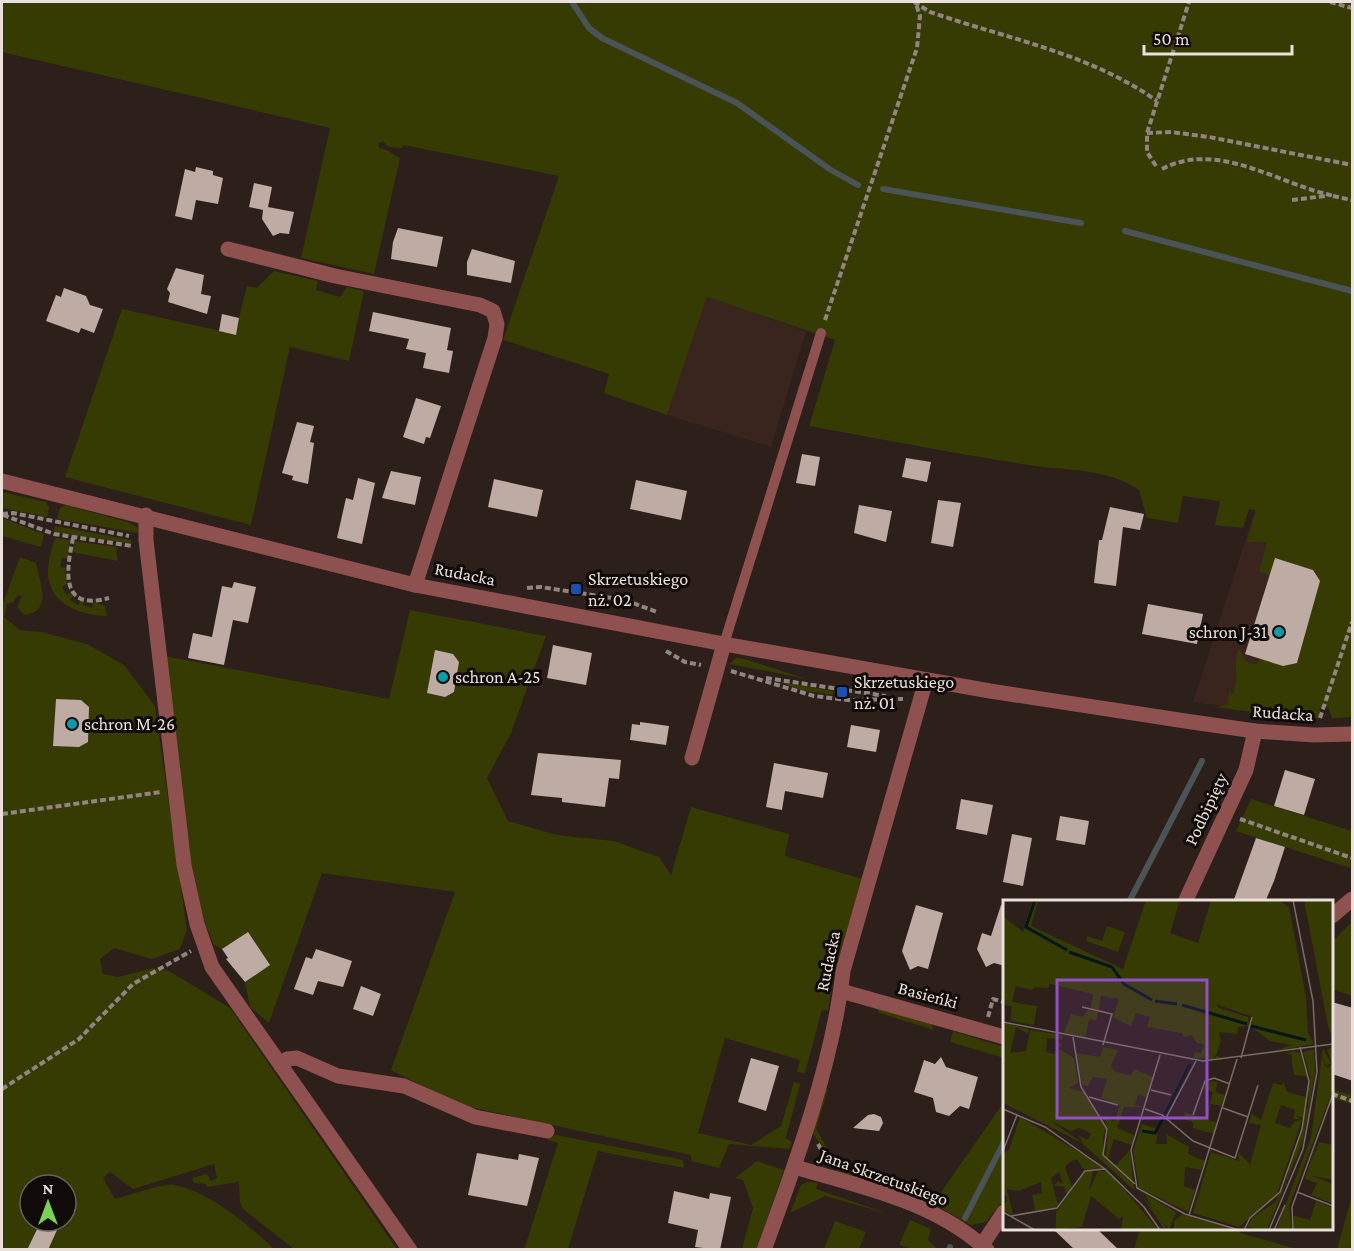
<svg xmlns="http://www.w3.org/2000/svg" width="1354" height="1251" viewBox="0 0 1354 1251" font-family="'Crimson Pro',serif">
<rect width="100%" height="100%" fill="#2d1f1a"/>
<g fill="#39251d">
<path d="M707,297L806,331L771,447L667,415Z"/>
<path d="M1261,492L1352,516L1311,717L1193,702Z"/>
</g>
<g fill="#363a03" fill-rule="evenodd">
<path d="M2,2H1352V717L1332,718L1328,707L1320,708L1319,718L1288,717L1216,707L1228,704L1229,691L1233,694C1240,680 1232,664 1239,649C1245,659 1241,662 1256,664L1260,659L1297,663L1320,581L1313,570L1275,558L1270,575L1259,572L1267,542H1247L1256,510L1249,509L1243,528L1215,525L1220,501L1183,496L1178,523L1147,518L1139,490C1108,468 1066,471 1029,465C956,454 882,439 809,426L835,340L707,297L667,415L604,393L609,374L503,340L559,176L403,145L402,148L389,147L383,142L378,143L379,148L387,150L400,158L374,274L301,258L330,128L2,52Z"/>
<path d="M274,271L318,281L316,290L340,297L347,287L364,291L349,361L290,347L251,525L65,477L122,309L235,334L247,286L257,288Z"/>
<path d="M2,492L46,502L49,508L47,517L2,508Z"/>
<path d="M65,505L128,522L137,527L139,533L57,519L60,508Z"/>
<path d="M2,518L44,534L41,547L2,536Z"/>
<path d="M55,526L131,540V544L54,532Z"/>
<path d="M55,538L70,540L68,559L62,558L60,567L65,568L67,584L62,587L67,595L71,592L74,595L70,600L78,605L81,599L84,600L83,605L92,608L93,602L105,606L107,616C81,615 51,606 48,575C47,563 52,549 55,538Z"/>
<path d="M74,541L116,547L118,561L72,552Z"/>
<path d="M20,557L36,563C40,583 53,611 25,615L17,607L22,596L18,595L13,603L7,604L4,617L20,630L41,632L87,644L124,665L155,706L187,930L180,949L152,959L114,948L100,959L103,974L118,977L153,968L169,971L230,1008L397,1249H294L243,1209L240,1202L239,1182L207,1187L205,1184L194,1183L192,1178L207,1174L211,1181L217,1178L214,1164L133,1189L110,1172L103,1178L115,1199C128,1196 162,1183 174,1185C210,1192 249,1225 274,1249H2V606ZM30,1185H66V1221H30Z"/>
<path d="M410,610L546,636L511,733L487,778L508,821L557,835L614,841L659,857L671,875L691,807L789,834L785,856L862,879L833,977L828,1011L822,1010L805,1073L797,1072L800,1060L725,1038L698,1133L751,1145L781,1126L794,1082L800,1084L786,1138L792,1142L789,1149L729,1144L719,1168L691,1161V1155L460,1105L391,1070L455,892L322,873L269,1023L250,1007L245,982L269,965L248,932L222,949L214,945L205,923L191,872L165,656L389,699Z"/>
<path d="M736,658L745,659L807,679L729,664Z"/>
<path d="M777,681L833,691V695L800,690Z"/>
<path d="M1251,799L1352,831L1350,868L1236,831Z"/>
<path d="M1352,922V996L1332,989V942Z"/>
<path d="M877,1008L931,1024L934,1030L879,1013Z"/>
<path d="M953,1031L1004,1047V1058L950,1042Z"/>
<path d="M828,1089L816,1129L835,1162L906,1182L937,1198L1004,1102V1200L986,1222L971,1225L932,1203L836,1171V1167L812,1132L824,1090Z"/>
<path d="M1332,1089L1352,1095V1104L1332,1098Z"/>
<path d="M551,1134L683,1160L684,1168L598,1151L568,1249L524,1250L558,1143L547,1140Z"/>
<path d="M757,1161L784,1170L757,1249H742L753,1208L743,1180L735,1178Z"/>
<path d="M808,1182L818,1183L816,1189L889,1214L825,1196L790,1213L801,1185Z"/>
<path d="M1352,1196V1239L1350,1249H1337Z"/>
<path d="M910,1220L931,1229L928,1240L937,1249H913L899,1245Z"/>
<path d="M835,1221L866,1232L859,1249H824Z"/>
<path d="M1140,1229H1241L1240,1233L1297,1249H1134Z"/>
</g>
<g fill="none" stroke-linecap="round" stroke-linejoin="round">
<g stroke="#4a5355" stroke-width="6">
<path d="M572,2L589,28L602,38L737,103L831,170L858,185"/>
<path d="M883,189L1081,223"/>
<path d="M1125,231L1352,291"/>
<path d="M1129,902L1202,761"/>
<path d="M965,1218L1004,1142"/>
<path d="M949,1250L950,1247"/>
</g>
</g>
<g fill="#beaba4">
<path d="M196,167L213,171V175L223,178L218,204L196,200L192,220L175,216L185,169L195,172Z"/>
<path d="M254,183L272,187L268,207L294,212L289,234L280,233L273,236L262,219L263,210L249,207Z"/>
<path d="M398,228L443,237L437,267L391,259L393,242Z"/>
<path d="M472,249L515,261L511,283L467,275V262Z"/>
<path d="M176,268L204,275L201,294L211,296L207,314L168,302L170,293L167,289Z"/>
<path d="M64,288L86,296L90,305L103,309L94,333L81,328L79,333L46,321L56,295L61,297Z"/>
<path d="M373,312L451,328L447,350L453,351L449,373L423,368L426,353L406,349L409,339L369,331Z"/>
<path d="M222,314L239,318L236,335L219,331Z"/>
<path d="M416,398L441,406L430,438L426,437L424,444L403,437Z"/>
<path d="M297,422L314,426L310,442L314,443L308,484L292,480L293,476L282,473Z"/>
<path d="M802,454L820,457L815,486L796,483Z"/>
<path d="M906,458L931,462L927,482L902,477Z"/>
<path d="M391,471L421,477L415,505L382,498Z"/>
<path d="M358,478L375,483L362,544L337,538L346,498L353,500Z"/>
<path d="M494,479L543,490L537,517L488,507Z"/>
<path d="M636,480L687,491L681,520L630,509Z"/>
<path d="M938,500L961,503L953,547L931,543Z"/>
<path d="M859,505L892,511L886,542L854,533Z"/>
<path d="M1110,507L1144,514L1140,530L1123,527L1116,586L1094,583L1099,540H1102Z"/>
<path d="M1275,558L1313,570L1320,581L1297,663L1283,666L1245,654Z"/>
<path d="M234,582L256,587L248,623L233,620L224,665L188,658L193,633L212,637L222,586L232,588Z"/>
<path d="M1148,604L1203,614L1197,644L1142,634Z"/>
<path d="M553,645L592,653L586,685L547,678Z"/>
<path d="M435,650L453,654L459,662L454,692L445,697L427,693Z"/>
<path d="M56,699L81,700L89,707L88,742L79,747L53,746Z"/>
<path d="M640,722L669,726L666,745L630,740L632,724L640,725Z"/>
<path d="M851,725L880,730L876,752L847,747Z"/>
<path d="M538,753L621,760L619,779L609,778L605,807L562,802V798L531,795Z"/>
<path d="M774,763L828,773L823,798L785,791L782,810L766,807Z"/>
<path d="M1285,770L1315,779L1304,815L1274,806Z"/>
<path d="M961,799L993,805L987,835L956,829Z"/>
<path d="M1060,816L1089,821L1085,845L1056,840Z"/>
<path d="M1012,834L1032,838L1023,886L1003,882Z"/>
<path d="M1256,838L1285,847L1274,881L1265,902H1233Z"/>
<path d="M916,905L943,913L928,969L918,966L910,970L902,951Z"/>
<path d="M1001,905L1005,906V966L994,963L986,967L977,949L982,933L991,936Z"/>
<path d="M248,932L270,965L245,982L226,959L228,958L222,949Z"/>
<path d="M316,949L352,961L343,987L318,981L313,995L294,989L306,957L312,959Z"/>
<path d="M361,986L381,994L373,1016L353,1009Z"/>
<path d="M1332,1002L1353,1008V1081L1332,1074Z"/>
<path d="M941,1057L946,1067L978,1077L969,1109L960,1106L949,1116L936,1112L933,1098L914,1092L924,1060L935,1064Z"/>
<path d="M751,1058L779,1066L766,1111L738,1102Z"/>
<path d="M874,1114L881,1117L883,1123L879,1131L853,1128L868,1115Z"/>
<path d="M477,1153L518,1160L519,1154L539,1158L527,1206L468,1195Z"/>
<path d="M674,1191L709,1199L710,1193L731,1197L720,1250L695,1247L698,1230L668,1223Z"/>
<path d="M41,1221H48L57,1230L48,1250H27Z"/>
<path d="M1052,1228H1096L1119,1250H1075Z"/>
</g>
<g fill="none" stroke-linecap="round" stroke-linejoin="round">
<g stroke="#918581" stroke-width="4" stroke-dasharray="6 3" stroke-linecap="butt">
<path d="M914,2L930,12C1008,39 1089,53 1157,101"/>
<path d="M1330,2L1352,8"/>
<path d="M1147,133L1171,132L1209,137L1352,165"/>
<path d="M1156,166L1147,152V133L1189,2"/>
<path d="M1162,169C1219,139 1281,186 1335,196"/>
<path d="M1333,196L1352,200"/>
<path d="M1292,200L1325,196"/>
<path d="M825,320L917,48L920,16L916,4"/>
<path d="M2,514L13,513L129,536"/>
<path d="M3,515L54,534L132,546"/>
<path d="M73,538C67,568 58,612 109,598"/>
<path d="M527,588L541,587L625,600L657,612"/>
<path d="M666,651L685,662L701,665"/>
<path d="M731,671L814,696L848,700L903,699"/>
<path d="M766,678L886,696"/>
<path d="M1320,718L1352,622"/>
<path d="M2,814L161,792"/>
<path d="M1240,819L1352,858"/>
<path d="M988,1017L993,999L1004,1002"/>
<path d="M2,1089L79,1039L133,984L191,951"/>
<path d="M1332,1094L1352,1101"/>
<path d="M818,1144L826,1158"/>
</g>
<path stroke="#8f5050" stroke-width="10" d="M724,644L821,333"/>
<g stroke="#8f5050" stroke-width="15">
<path d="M228,249L335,276L480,305L493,311L497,324L495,338L415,585"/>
<path d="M2,481L415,585L724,644L990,691L1192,722L1255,731L1314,735L1352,734"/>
<path d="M146,515V540L184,865L197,924L212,967L410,1250"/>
<path d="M692,758L724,644"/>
<path d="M1185,902L1246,770L1255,731"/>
<path d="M1332,916L1352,899"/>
<path d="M841,991L1004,1037"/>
<path d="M281,1066L287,1059L297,1058L338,1076L404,1086L475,1117L547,1131"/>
<path d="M795,1167C861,1187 934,1201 987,1250"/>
<path d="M982,1245L1004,1212"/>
<path d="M764,1250C796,1163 833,1062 843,971L926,680"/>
</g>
</g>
<g fill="#1a4fb4" stroke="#100a08" stroke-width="2">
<rect x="570" y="583" width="12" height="12" rx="3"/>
<rect x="836" y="686" width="12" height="12" rx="3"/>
</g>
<g fill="#0f9aa8" stroke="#100a08" stroke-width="2">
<circle cx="1279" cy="632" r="6"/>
<circle cx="443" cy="677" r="6"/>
<circle cx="72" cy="724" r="6"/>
</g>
<g text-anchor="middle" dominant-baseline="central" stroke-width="6" stroke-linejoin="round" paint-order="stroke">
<g font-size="18" fill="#eae0dc" stroke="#100a08">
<text transform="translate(465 574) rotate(11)">Rudacka</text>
<text transform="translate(1283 713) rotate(4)">Rudacka</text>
<text transform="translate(1206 809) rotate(-65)">Podbipięty</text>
<text transform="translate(828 961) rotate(-78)">Rudacka</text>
<text transform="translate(928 995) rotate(15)">Basieńki</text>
<text transform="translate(884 1177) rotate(20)">Jana Skrzetuskiego</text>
</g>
<g font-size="18" fill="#eae0dc" stroke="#100a08" text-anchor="start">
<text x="588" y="579">Skrzetuskiego<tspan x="588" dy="21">nż. 02</tspan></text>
<text x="1267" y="632" text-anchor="end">schron J-31</text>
<text x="455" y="677">schron A-25</text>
<text x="854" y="682">Skrzetuskiego<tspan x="854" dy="21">nż. 01</tspan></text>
<text x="84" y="724">schron M-26</text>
</g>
</g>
<g transform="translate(1003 900)">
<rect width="330" height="330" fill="#2d1f1a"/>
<path d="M30,0H35L28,26L120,69L143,0H177L167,33L195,43L208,0H276L286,7L303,97L305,133L311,144L272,151L288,145L267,141L248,127L250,117L213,104L216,108L245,117L246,126L235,127L234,134L216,132L218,141L213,156L219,157L213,159L212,154L211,159L190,158L192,152L198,153L201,144L194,143L189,135L181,137L179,133L144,127L147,117L133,113L128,126L121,123L110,117L116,99L98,96L96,110L88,108L90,94L47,84L45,88L32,87L29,90L13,86L9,102L34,106L31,125L7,121L9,106L0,105V16L20,32ZM301,0H330V139L325,126ZM104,26L122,32L115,52L83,41L84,36L99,41ZM85,110L95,112L93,120L86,119L82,138L61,133L68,114L80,117ZM0,123L26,129L25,134L13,127L7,153L23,151L27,130L59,135V140L44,138L43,152L52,154L56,141L59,147L55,148L71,158L75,183L66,188L80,192L103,229L100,237V252L103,257L105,229L101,219L112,221L117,205L98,198L104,179L90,177L82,191L84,186L79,185L73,153L97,157L100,147L115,150L108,166L111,171L128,176L131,169L150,177L143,197L135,195L132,205L142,207H121L114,228L131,235L129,245L111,239L105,258L112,266L127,250L131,290L79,243L0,203ZM46,220L68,231L76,228L83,231L88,234L85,240L75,235L80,243ZM330,147V190L286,306L289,330H273L308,237L320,148L328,163L323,166L319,155L322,166L325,168L329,164L324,150ZM311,149L312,173L300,241L264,330L244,327L250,317L272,302L281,287L305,205L307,177L300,152ZM291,151L297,153L305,181L303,176L291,175L288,154H281ZM206,181L215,182L212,192L222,195L218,206L208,204L204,219L214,223L211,234L190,228V222L180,219L182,212L202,219L207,203L197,200L207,202L210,192L200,189ZM280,181L284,192L303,197L300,218L292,215L297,219H290L292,210L278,205L272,223L287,228L292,221L299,220L274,294L236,327L190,313L208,252L236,261L235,256L236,253L247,264L258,225L246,223L249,214L258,220L270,183L279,185ZM17,217L98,265V269L81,270L74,259L67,262L62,267L69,287L63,295L61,287L51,286L55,281L60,284L56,272L48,278L55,305L51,308L32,311L29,295L39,293L38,282L16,291L4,289L10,315L0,310L4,298L0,292V253L6,250ZM139,224L155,229L153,244H164L163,234L186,247L185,254L202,261L198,270L182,267L181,286L192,290L185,312L136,288L130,251ZM314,242L308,263L316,242L330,245V280L309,276L330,284V304L308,295L314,283L302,279ZM90,270L86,291L95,271H105L156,330H118L120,316L116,319L88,296L79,327L53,330V312L83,271ZM135,290L149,308L142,294L173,312L166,330L163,325L162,330ZM313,301L330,308L328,330H291L289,315L307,320ZM179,314L232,330H171V321Z" fill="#363a03" fill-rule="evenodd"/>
<path fill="none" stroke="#05171b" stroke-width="3" d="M32,0L23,27L64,50M66,52L109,67L121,84L149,100M152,101L174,104M179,105L244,124M248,126L303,140M162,214L187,164M139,231L152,233L160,218"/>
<path fill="none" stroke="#796c68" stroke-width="1.5" d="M79,107L109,114L100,145M0,122L200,161L330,144M70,137L78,187L104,229L100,255L132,284M157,155L128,250L134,288L182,314L236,330M238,158L249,117M148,190L168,195M86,197L115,205M220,208L245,217M0,209L42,227L102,269M142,209L159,215L190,241L232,258L255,185M190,215L202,181L211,178L227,184M163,218L193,161M0,251L14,215M294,292L330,306M0,312L32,330M186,315L234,159M8,316L54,308L82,271L102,269L141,307L157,330M241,330L247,318L277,292L299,229L306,181L297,147M266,330L300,249L314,172L310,101L290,0M271,330L282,305M290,330L289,307L330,194"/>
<path fill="#9150c5" fill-opacity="0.15" stroke="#9150c5" stroke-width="3" d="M54,80H204V218H54Z"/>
<rect width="330" height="330" fill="none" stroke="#eae0dc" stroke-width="3"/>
</g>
<rect width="1354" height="1251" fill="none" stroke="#eae0dc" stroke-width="6"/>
<g transform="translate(48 1203)"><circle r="28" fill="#100a08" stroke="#67605d" stroke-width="1.5"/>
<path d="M0-4.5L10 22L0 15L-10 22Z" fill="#7bd156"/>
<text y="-9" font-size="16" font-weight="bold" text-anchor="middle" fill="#eae0dc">N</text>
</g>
<path d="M1144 45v9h148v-9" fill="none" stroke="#eae0dc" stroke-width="3"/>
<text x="1153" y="45" font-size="18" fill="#eae0dc" stroke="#100a08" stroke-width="4.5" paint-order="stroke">50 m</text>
</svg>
